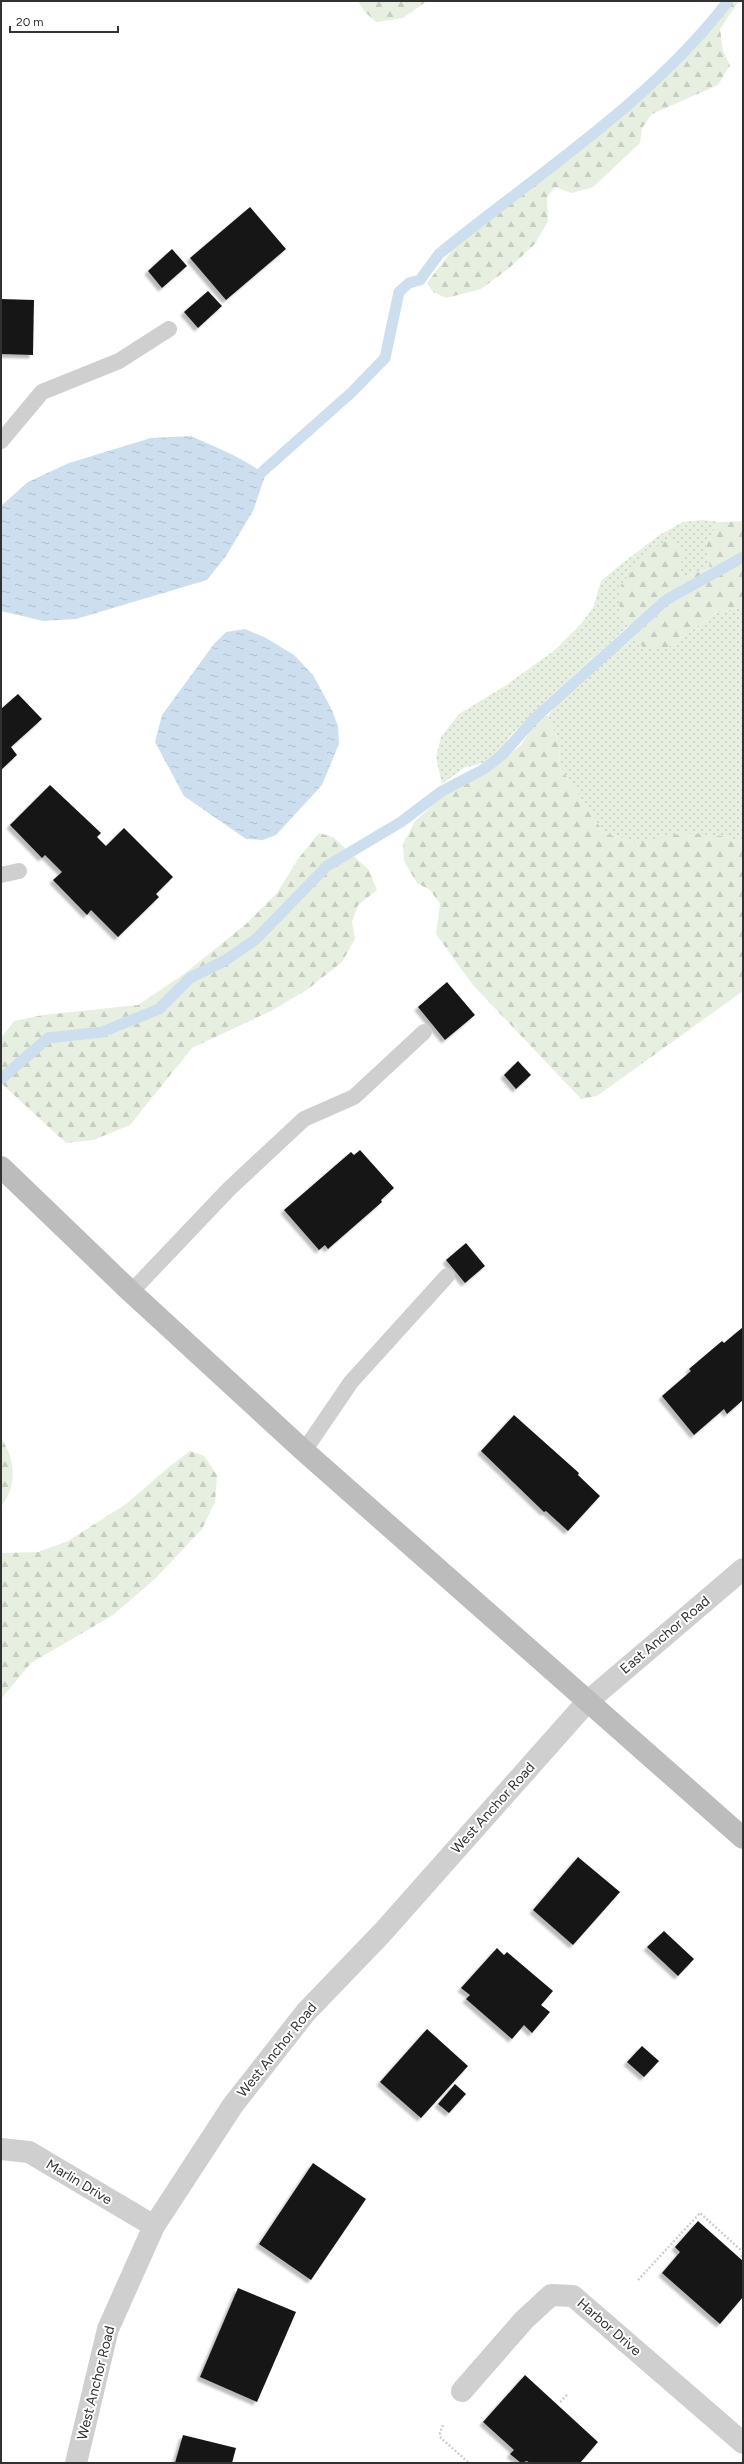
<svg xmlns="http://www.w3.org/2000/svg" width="744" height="2464" viewBox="0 0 744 2464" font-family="Figtree,sans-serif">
<defs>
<pattern id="grass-dots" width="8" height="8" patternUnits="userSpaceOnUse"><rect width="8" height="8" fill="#e7efe0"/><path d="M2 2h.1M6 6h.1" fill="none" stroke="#c7cdc1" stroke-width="1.8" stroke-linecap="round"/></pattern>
<pattern id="forest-firs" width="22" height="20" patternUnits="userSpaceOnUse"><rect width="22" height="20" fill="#e7efe0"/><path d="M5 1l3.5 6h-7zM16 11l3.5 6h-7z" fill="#c7cdc1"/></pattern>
<pattern id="water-ripples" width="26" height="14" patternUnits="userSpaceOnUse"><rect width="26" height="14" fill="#cddeee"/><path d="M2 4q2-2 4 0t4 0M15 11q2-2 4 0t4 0" fill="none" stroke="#b0bfcd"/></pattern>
<filter id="shadow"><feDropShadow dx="-3.5" dy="3.5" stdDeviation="1" flood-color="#0004"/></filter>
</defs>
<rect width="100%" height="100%" fill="#fff"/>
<g fill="url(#grass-dots)">
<path d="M703,520L720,522L706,542L710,568L683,577L680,568L619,613L628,626L532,714L510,736L501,751L486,762L464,768L442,784L436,757L441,737L459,714L505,686L555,650L581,624L593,608L601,581L620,565L658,536L683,522Z"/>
<path d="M743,607V842L722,836L660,839L638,843L604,833L560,767L559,743L548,716L559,700L633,633L644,649H665L716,613Z"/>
</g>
<g fill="url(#forest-firs)">
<path d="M358,1H427L403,18L376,22L365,12Z"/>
<path d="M732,1H739L720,29L723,51L730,65L718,85L652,114L642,128L640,143L593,187L572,193L555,187L547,197L548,221L535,244L508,269L481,289L446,298L433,292L427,283L454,248L654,88L697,45Z"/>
<path d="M743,521V607L716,613L665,649H644L619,613L621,585L644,556L669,539L684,554L680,568L683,577L710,568L706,542L720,522Z"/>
<path d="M548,716L559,743L560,767L604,833L638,843L683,833L722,836L743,842V991L597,1096L581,1099L472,984L436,934L440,904L430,890L417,883L404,861L403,844L415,821L447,792L489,770L521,745L538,719Z"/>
<path d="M319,833L333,837L369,870L377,890L358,905L352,922L355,939L342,962L308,989L275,1009L192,1048L130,1125L93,1140L66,1143L1,1083V1038L14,1021L43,1015L138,1005L184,974L246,924L277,893L298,859Z"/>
<path d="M1,1438C15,1458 18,1486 1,1506Z"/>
<path d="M190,1451L204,1456L217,1475L215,1502L202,1529L155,1579L113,1615L31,1663L1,1699V1553L38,1552L68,1541L126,1504L170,1466Z"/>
</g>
<g fill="url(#water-ripples)">
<path d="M191,436C212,446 252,461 265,476L253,511L226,556L207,580L76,619L43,621L1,611V506L28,482L69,463L151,438Z"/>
<path d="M245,629L266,638L294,655L313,675L331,708L338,726L339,744L322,785L276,835L263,840L246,839L184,796L155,742L162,715L214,644L226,632Z"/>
</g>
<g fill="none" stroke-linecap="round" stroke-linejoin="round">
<g stroke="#cddeee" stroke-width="11">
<path d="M262,472L352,392L385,358L399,292L409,283L420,280L439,254C536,175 653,100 728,1"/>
<path d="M1,1079L48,1038L102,1032L159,1009L190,978L226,960L256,939L327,866L401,822L442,791L484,769L502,755L534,719L666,600L743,557"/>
</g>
</g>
<g fill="#191919" filter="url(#shadow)">
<path d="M250,207L286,249L226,300L190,258Z"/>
<path d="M172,249L187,266L162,288L148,271Z"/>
<path d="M208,291L222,306L198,328L184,312Z"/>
<path d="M1,299L34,300L33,355L1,354Z"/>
<path d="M18,694L42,719L11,747L17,755L1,770V709Z"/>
<path d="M50,785L101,833L97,837L106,846L124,828L173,877L156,894L159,897L118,937L91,910L87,915L53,880L62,872L45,855L42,858L10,825Z"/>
<path d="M447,982L475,1015L445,1040L418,1007Z"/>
<path d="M518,1061L531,1075L516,1089L504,1075Z"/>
<path d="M360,1150L394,1188L381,1200L382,1202L328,1249L325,1245L319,1250L284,1210L351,1152L354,1155Z"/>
<path d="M466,1243L485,1266L465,1283L446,1260Z"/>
<path d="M743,1327V1400L727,1414L724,1409L694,1435L662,1396L691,1371L689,1369L722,1341L724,1343Z"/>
<path d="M514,1415L579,1473L578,1475L600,1496L568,1531L546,1511L544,1512L481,1451Z"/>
<path d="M578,1857L620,1892L573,1945L533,1910Z"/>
<path d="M664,1931L694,1959L678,1976L647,1947Z"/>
<path d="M497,1948L504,1955L507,1952L553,1991L541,2005L550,2012L532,2033L524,2025L512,2039L466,1999L470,1995L461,1988Z"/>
<path d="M427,2029L468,2066L421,2118L380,2082Z"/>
<path d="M642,2046L659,2061L644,2077L627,2062Z"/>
<path d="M455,2084L466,2094L449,2113L438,2104Z"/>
<path d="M313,2163L366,2199L311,2280L259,2244Z"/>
<path d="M698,2221L743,2261V2297L720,2324L662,2273L680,2252L675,2247Z"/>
<path d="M238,2288L296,2312L257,2402L200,2377Z"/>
<path d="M525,2375L598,2442L580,2463H530L527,2461L521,2463L510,2454L514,2450L483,2422Z"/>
<path d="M183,2435L236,2448L232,2463H175Z"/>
</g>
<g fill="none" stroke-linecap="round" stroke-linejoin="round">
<g stroke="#cfcfcf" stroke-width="2.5" stroke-dasharray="2 2" stroke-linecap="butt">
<path d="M741,2257L743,2255"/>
<path d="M638,2280L700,2213L743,2252"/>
<path d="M560,2402L568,2394"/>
<path d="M443,2425L440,2433L441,2438L469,2463"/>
<path d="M512,2463L514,2461"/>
</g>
<g stroke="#cfcfcf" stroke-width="16">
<path d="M1,441L42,392L119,361L169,329"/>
<path d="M1,875L19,871"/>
<path d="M131,1292L229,1189L304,1119L354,1097L424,1032"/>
<path d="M304,1451L351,1382L447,1276"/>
</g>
<g stroke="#cfcfcf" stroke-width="22">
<path d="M1,2149L29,2152L154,2226"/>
<path d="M462,2391L524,2320L551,2295L573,2296L743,2443"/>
<path d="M76,2463L108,2329L154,2226L233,2105L306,2012L382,1933L587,1702L743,1569"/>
</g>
<path stroke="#bcbcbc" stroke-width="22" d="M1,1167L131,1292L304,1451L743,1838"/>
</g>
<g text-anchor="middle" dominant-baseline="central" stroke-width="4" stroke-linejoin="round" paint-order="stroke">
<g font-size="14" fill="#323232" stroke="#fff">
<text transform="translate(665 1635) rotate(-40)">East Anchor Road</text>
<text transform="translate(493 1808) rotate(-48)">West Anchor Road</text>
<text transform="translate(277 2050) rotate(-51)">West Anchor Road</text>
<text transform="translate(79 2182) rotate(31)">Marlin Drive</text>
<text transform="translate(609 2327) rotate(41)">Harbor Drive</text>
<text transform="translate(96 2383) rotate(-76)">West Anchor Road</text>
</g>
</g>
<rect width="744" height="2464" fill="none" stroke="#323232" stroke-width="4"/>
<path d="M10 26v6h108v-6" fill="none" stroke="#323232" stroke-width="2"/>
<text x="16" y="26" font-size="12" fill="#323232" stroke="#ffffff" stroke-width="3" paint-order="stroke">20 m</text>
</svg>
